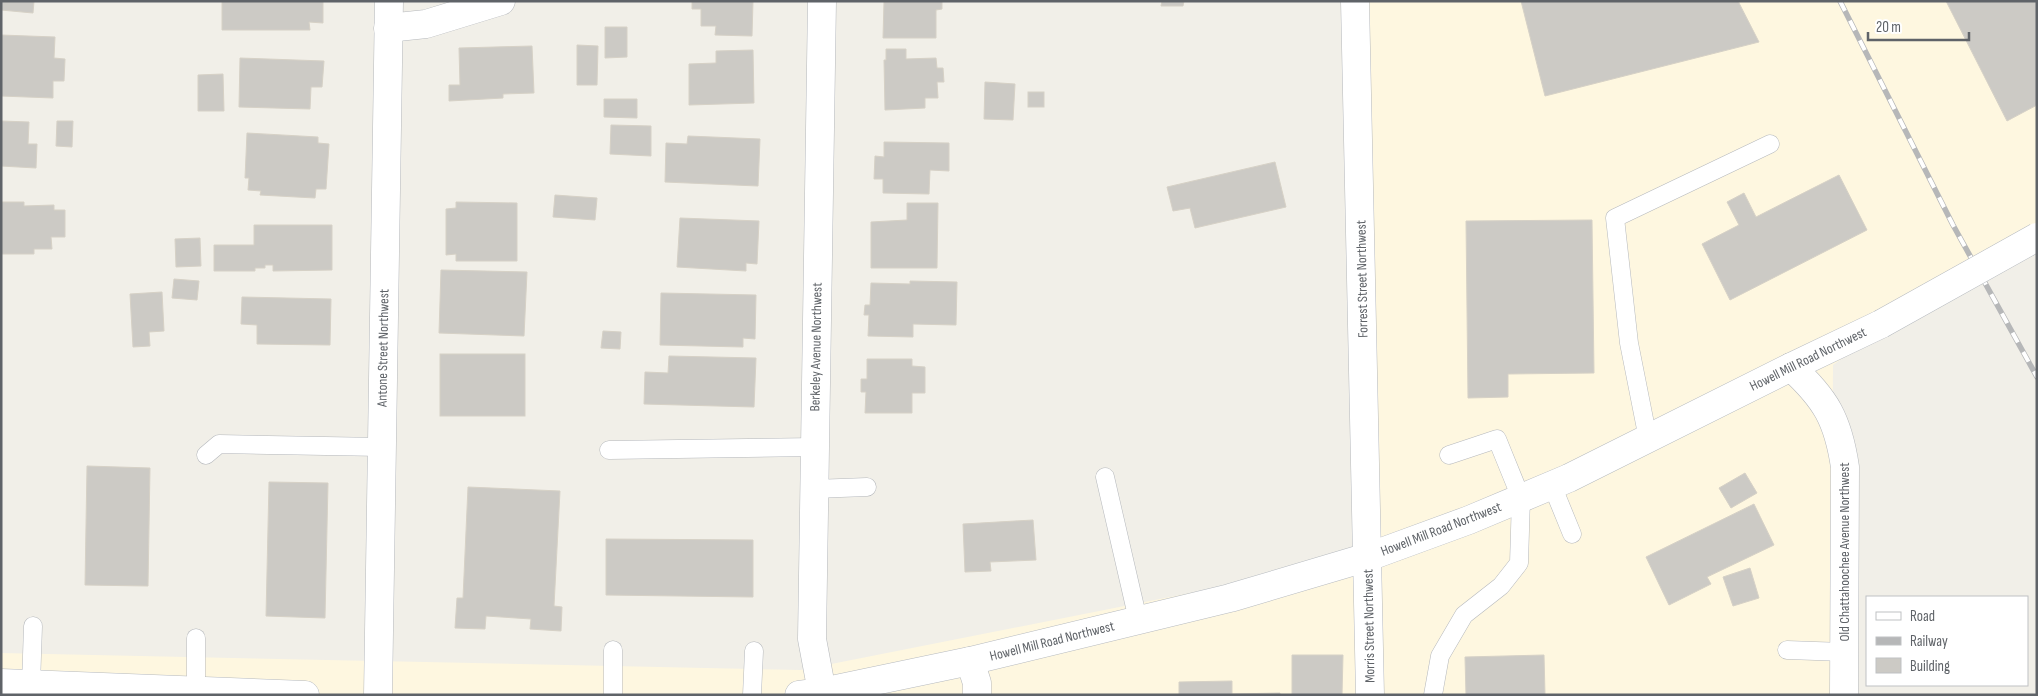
<svg xmlns="http://www.w3.org/2000/svg" width="2038" height="696" viewBox="0 0 2038 696" font-family="'Sofia Sans Condensed',sans-serif">
<rect width="100%" height="100%" fill="#f1efe8"/>
<path fill="#fef7e0" d="M1341,1H2037V237L2030,225L1833,365L1831,695H1V653L801,670L1362,559Z"/>
<g fill="#cccac5" stroke="#d6d1c6">
<path d="M1,1H34L33,13L1,10Z"/>
<path d="M222,1H323V23L309,22L310,30H222Z"/>
<path d="M692,1H753L752,36L715,35L716,26H701V9H692Z"/>
<path d="M942,1V9L936,10V38H883L884,2Z"/>
<path d="M1162,1H1184L1183,6H1161Z"/>
<path d="M1521,1H1738L1759,42L1545,96Z"/>
<path d="M1946,1H2037V105L2007,121Z"/>
<path d="M605,27H627V57L605,58Z"/>
<path d="M1,35L55,37L54,58L65,59L64,81H53V98L1,96Z"/>
<path d="M577,45L598,46L597,85H577Z"/>
<path d="M532,46L534,93L503,94V98L449,101V85H460L459,48Z"/>
<path d="M886,49H906V59L936,58L937,68H943L944,82H937L938,98H925V108L885,110L884,60H886Z"/>
<path d="M753,50L754,103L689,105V64L716,63V51Z"/>
<path d="M240,58L324,61L322,87H311L310,109L239,107Z"/>
<path d="M223,74L224,111H198V75Z"/>
<path d="M985,82L1015,84L1013,120L984,119Z"/>
<rect x="1028" y="92" width="16" height="15"/>
<path d="M604,99H637V118L604,117Z"/>
<path d="M1,121L29,122L28,144H37L36,168L1,166Z"/>
<path d="M57,121H73L72,147L56,146Z"/>
<path d="M611,125L651,126V156L610,154Z"/>
<path d="M247,133L318,137V143L329,144L326,189H316L315,198L260,195L261,191L248,190L249,178H245Z"/>
<path d="M688,136L760,139L758,186L665,182L666,143L687,144Z"/>
<path d="M884,142L949,143V171L930,170L929,194L883,193V179H874L875,156L884,157Z"/>
<path d="M1275,162L1286,207L1195,228L1190,208L1173,211L1167,187Z"/>
<path d="M1839,175L1867,230L1730,300L1702,244L1739,225L1727,202L1744,193L1756,217Z"/>
<path d="M555,195L597,198L595,220L553,217Z"/>
<path d="M1,202H24V206L54,205V210H65V237H51L52,249H34V254H1Z"/>
<path d="M456,202L517,203V261H456V254L446,255V209L456,208Z"/>
<path d="M907,203H938L937,268H871V222L907,220Z"/>
<path d="M680,218L759,221L757,264L746,263V271L677,267Z"/>
<path d="M1592,220L1594,373L1508,374V397L1468,398L1466,221Z"/>
<path d="M254,225H332V270L273,271V265H265V268H255V271H214V245H254Z"/>
<path d="M200,238L201,266L176,267L175,239Z"/>
<path d="M441,270L527,272L524,336L439,333Z"/>
<path d="M174,279L199,281L197,300L172,298Z"/>
<path d="M910,281L957,282L956,325L913,324V337L868,336L869,315H864L865,305H870L871,283L910,284Z"/>
<path d="M162,292L164,331L149,332L150,346L133,347L130,294Z"/>
<path d="M661,293L756,295L755,339L743,338V347L660,345Z"/>
<path d="M242,297L331,299L330,345L257,344V325L241,324Z"/>
<path d="M603,331L621,332L620,349L601,348Z"/>
<rect x="440" y="354" width="85" height="62"/>
<path d="M669,356L756,358L754,407L644,404L645,372L668,373Z"/>
<path d="M867,359H912V366L925,367V393H912V413H865L866,392H861V379H867Z"/>
<path d="M87,466L150,468L148,586L85,585Z"/>
<path d="M1745,473L1757,493L1731,508L1719,488Z"/>
<path d="M269,482L328,483L325,618L266,616Z"/>
<path d="M468,487L560,491L554,606L562,607L561,631L530,629L531,619L486,616L485,629L455,628L457,598H463Z"/>
<path d="M1754,504L1774,545L1707,577L1711,584L1669,605L1646,557Z"/>
<path d="M1033,520L1036,560L990,562L991,571L965,572L963,524Z"/>
<path d="M606,539L753,540V597L606,595Z"/>
<path d="M1750,568L1759,598L1733,606L1723,577Z"/>
<path d="M1292,655H1343L1342,695H1292Z"/>
<path d="M1544,655L1545,695H1466L1465,657Z"/>
<path d="M1232,681V694L1280,693V695H1174H1179V682Z"/>
</g>
<g fill="none" stroke-linecap="round" stroke-linejoin="round">
<defs>
<g id="lane">
<path d="M1648,439L1629,343L1615,218L1770,144"/>
<path d="M609,450L815,447"/>
<path d="M206,455L219,444L382,447"/>
<path d="M1105,477L1138,620"/>
<path d="M1552,485L1572,534"/>
<path d="M814,489L867,487"/>
<path d="M1787,650L1844,652"/>
<path d="M31,685L33,626"/>
<path d="M196,691V638"/>
<path d="M613,695V650"/>
<path d="M752,695L754,651"/>
<path d="M1433,695L1440,656L1464,615L1501,586L1519,563L1521,498L1497,439L1449,455"/>
</g>
<g id="street">
<path d="M822,1L812,639L822,692"/>
<path d="M1355,1L1370,695"/>
<path d="M388,28L426,24L501,1"/>
<path d="M1791,367C1826,399 1838,420 1845,467L1844,695"/>
<path d="M970,661L977,683V695"/>
<path d="M378,695L389,1"/>
</g>
<g id="secondary">
<path d="M1,683L305,695"/>
<path d="M799,695L822,692L970,661L1230,598L1368,557L1469,520L1569,478L1791,367L1881,324"/>
</g>
</defs>
<use href="#lane" stroke="#b5b8bc" stroke-width="19"/>
<use href="#street" stroke="#b5b8bc" stroke-width="29"/>
<use href="#secondary" stroke="#b6babf" stroke-width="29"/>
<use href="#lane" stroke="#fff" stroke-width="18"/>
<use href="#street" stroke="#fff" stroke-width="28"/>
<use href="#secondary" stroke="#fff" stroke-width="28"/>
<defs>
<path id="rail" d="M1840,1L1953,225L2037,377"/>
</defs>
<use href="#rail" stroke="#b6b7b8" stroke-width="5.5"/>
<use href="#rail" stroke="#fff" stroke-width="4" stroke-dasharray="11" stroke-linecap="butt"/>
<defs>
<path id="secondary-bridge" d="M1881,324L2037,237"/>
</defs>
<use href="#secondary-bridge" stroke="#b6babf" stroke-width="29" stroke-linecap="butt"/>
<use href="#secondary-bridge" stroke="#fff" stroke-width="28"/>
</g>
<g text-anchor="middle" dominant-baseline="central" stroke-width="5" stroke-linejoin="round" paint-order="stroke">
<g font-size="14" fill="#5f6368" stroke="#fff">
<text transform="translate(1362 279) rotate(-91)">Forrest Street Northwest</text>
<text transform="translate(816 347) rotate(-89)">Berkeley Avenue Northwest</text>
<text transform="translate(383 348) rotate(-89)">Antone Street Northwest</text>
<text transform="translate(1808 359) rotate(-26)">Howell Mill Road Northwest</text>
<text transform="translate(1441 529) rotate(-21)">Howell Mill Road Northwest</text>
<text transform="translate(1844 552) rotate(-90)">Old Chattahoochee Avenue Northwest</text>
<text transform="translate(1369 626) rotate(-91)">Morris Street Northwest</text>
<text transform="translate(1052 641) rotate(-14)">Howell Mill Road Northwest</text>
</g>
</g>
<rect width="2038" height="696" fill="none" stroke="#5f6368" stroke-width="5"/>
<rect x="1866" y="596" width="162" height="90" fill="#ffffff" stroke="#bfc1c3"/>
<rect x="1876" y="612" width="25" height="8" fill="#ffffff" stroke="#bfc1c3"/>
<text x="1910" y="621" font-size="15" fill="#5f6368">Road</text>
<rect x="1876" y="637" width="25" height="8" fill="#b6b7b8" stroke="#bfc1c3"/>
<text x="1910" y="646" font-size="15" fill="#5f6368">Railway</text>
<rect x="1876" y="658" width="25" height="15" fill="#cccac5" stroke="#bfc1c3"/>
<text x="1910" y="671" font-size="15" fill="#5f6368">Building</text>
<path d="M1868 32v8h101v-8" fill="none" stroke="#5f6368" stroke-width="2.5"/>
<text x="1876" y="32" font-size="15" fill="#5f6368" stroke="#ffffff" stroke-width="4" paint-order="stroke">20 m</text>
</svg>
